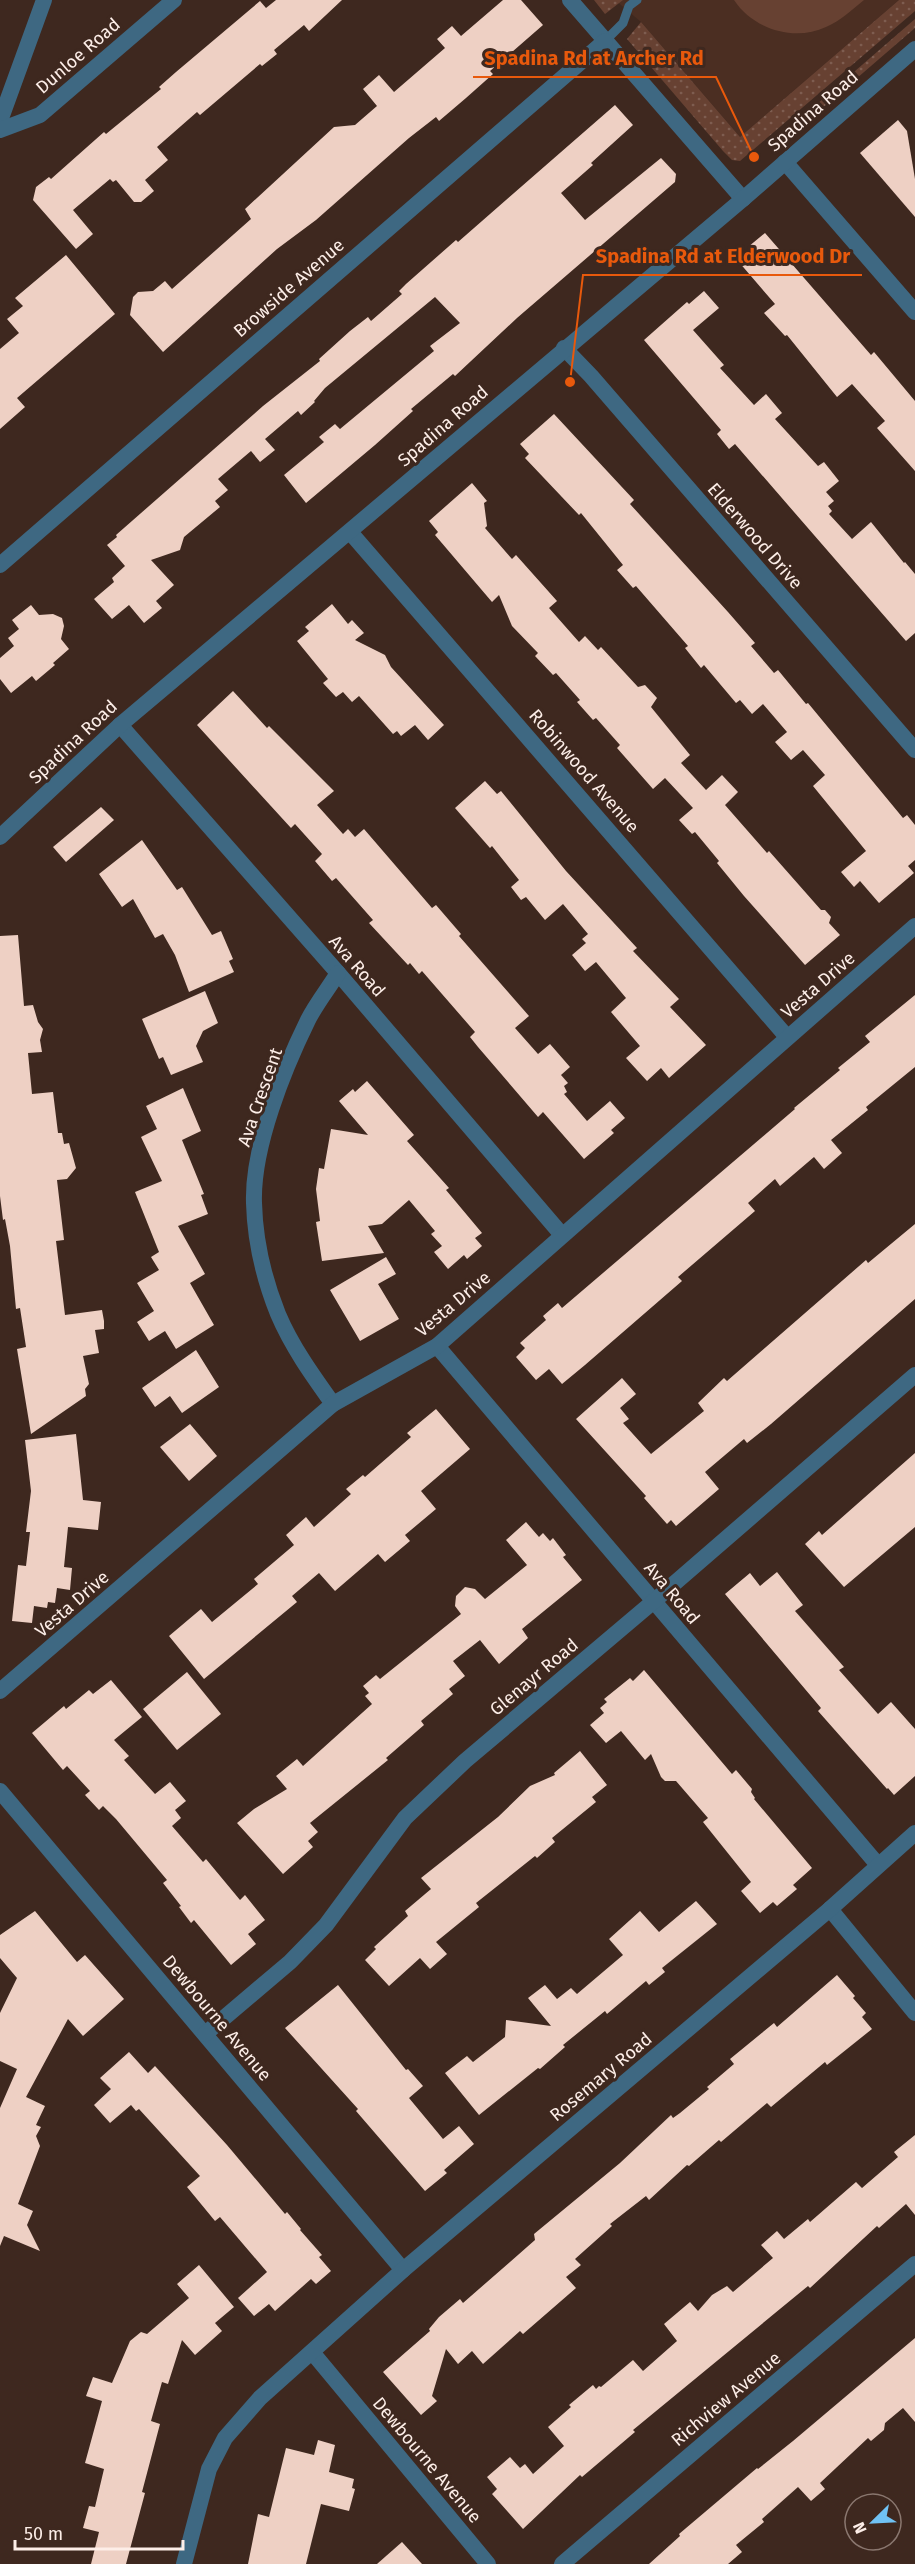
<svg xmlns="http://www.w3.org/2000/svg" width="915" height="2564" viewBox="0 0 915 2564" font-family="'Fira Sans',sans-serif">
<defs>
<pattern id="grass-dots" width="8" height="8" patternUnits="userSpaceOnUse" patternTransform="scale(1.5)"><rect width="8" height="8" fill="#674132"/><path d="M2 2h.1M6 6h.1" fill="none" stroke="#7e5d50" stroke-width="1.8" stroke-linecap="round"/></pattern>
</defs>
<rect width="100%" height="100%" fill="#3e281f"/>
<path fill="#4b2e22" d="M615,0H899L740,137L641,22Z"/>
<g fill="url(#grass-dots)">
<path d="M594,0H623L605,14Z"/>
<path d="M899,0H915V11L740,161L732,160L723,151L627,39L641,22L740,137Z"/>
<path d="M915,19V28L776,148L772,143Z"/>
</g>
<path fill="#674132" d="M734,0H864C852,10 840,21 826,27C794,42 753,29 734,0Z"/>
<g fill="#eed0c4">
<path d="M276,0H342L309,31L304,25L274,50L277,54L262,66L260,64L200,115L197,112L157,147L168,160L145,180L154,191L141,202H134L116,180L113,182L110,179L73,210L93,234L76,249L33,200L36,187L49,177L51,179L104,132L106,134L161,89L159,87L176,72L260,1L266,8Z"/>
<path d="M503,0H521L543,25L490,71L493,74L466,98L439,121L436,117L409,138L316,220L277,249L163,352L130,315L133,297L138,292L153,291L165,281L172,289L251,219L245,209L334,127L355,125L377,106L363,89L379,75L394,92L445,48L437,39L452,26L461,36Z"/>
<path d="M615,105L633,125L591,163L593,165L561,193L585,220L661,158L676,174L675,182L517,318L455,376L453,374L411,409L413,411L375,445L306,503L284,475L324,442L319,437L335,424L340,429L434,351L430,346L460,323L435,297L325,388L314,401L315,402L301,415L298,411L265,439L275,450L260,462L251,451L218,479L228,490L215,501L220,507L184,537L180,550L151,560L174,585L156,601L162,608L144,623L129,605L112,619L94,599L114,582L112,578L125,566L107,545L117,537L116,535L263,406L320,361L319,359L350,331L368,317L371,321L402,294L399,291L406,284L456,240L458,242Z"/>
<path d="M898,120L907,131L915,179V217L860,153Z"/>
<path d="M765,233L871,355L874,352L915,401V471L877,428L885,421L852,384L837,397L787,335L785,336L764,313L775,304L738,261L751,250L748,247Z"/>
<path d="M66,255L115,314L17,398L25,407L0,429V349L19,333L7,319L23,306L15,298Z"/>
<path d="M704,291L719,308L693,330L724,365L720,368L754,405L766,394L782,413L775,419L818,466L824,462L839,481L826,492L834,501L828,506L832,511L829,514L852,539L871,522L904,563L905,562L915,574V633L906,641L735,444L729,449L717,434L721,430L644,340L687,302L689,304Z"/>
<path d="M554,414L634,500L630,504L728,612L755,643L751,646L774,673L778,670L806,704L808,703L903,818L907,815L915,825V860L908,866L914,873L879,903L860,881L854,887L841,872L866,851L813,786L825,775L803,750L791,760L775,742L787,732L763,704L752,714L740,700L736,703L704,665L701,668L685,648L688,646L636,586L633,588L617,570L623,565L581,513L579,515L525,458L529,454L520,444Z"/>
<path d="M472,483L487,501L484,503L487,526L485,528L512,559L516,555L557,601L549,608L579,642L585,636L598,650L601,647L638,687L645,685L657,698L651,707L690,755L681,763L706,790L722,775L738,792L725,805L767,853L769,851L821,910H825L831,917L829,923L840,935L805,965L744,896L717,863L719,861L695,832L692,834L679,820L693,808L665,778L653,789L617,748L620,745L596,718L593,720L577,702L580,700L556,673L553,675L535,656L538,653L512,626L499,595L492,602L435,535L438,532L429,521Z"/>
<path d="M332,604L348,624L352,620L364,633L355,640L385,655L391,667L444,725L428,740L415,725L401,736L397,731L393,734L359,696L352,702L343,692L336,697L323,683L328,679L297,641L309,631L305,627Z"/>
<path d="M31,605L39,615L53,614L62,618L64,626L61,639L69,649L53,663L55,665L36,681L32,676L11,693L0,679V658L14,646L8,638L19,629L12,620Z"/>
<path d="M233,691L267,728L269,726L334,791L317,805L343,834L348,829L355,837L364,829L432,908L436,905L461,934L459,936L529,1016L515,1028L538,1054L550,1044L570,1067L561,1075L568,1083L564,1086L567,1092L564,1094L587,1121L610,1101L625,1118L611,1130L614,1133L584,1159L543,1112L538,1117L478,1047L470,1037L475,1032L422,971L419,974L410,963L408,965L369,923L373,920L336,878L332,881L315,861L322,854L295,824L291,828L197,725Z"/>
<path d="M485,781L497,794L501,791L566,871L637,948L633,951L679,999L670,1007L706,1045L669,1078L661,1068L647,1081L626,1058L640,1046L611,1012L626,998L596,962L585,971L572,955L586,943L582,939L588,934L563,904L545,920L526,897L521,900L511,887L519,880L492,846L490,848L455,808Z"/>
<path d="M101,807L114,820L66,862L53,847Z"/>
<path d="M142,840L177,890L182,887L212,935L221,931L233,959L229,961L234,972L189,992L175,955L163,934L155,938L133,899L122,907L99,874Z"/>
<path d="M18,935L24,1006L33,1005L38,1022L43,1029L40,1040L42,1052L28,1053L32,1094L53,1092L58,1133H62L64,1144L69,1143L76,1168L67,1179L57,1180L64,1240L56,1241L65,1315L102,1310L104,1321V1329L95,1330L99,1353L83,1356L89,1384L85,1389L86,1396L31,1434L17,1349L26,1347L20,1308L16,1309L10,1246L5,1219L3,1220L0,1196V936Z"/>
<path d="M205,991L218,1023L203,1031L196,1046L203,1062L171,1075L163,1057L159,1059L142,1019Z"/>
<path d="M915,995V1067L866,1107L868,1110L831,1140L842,1153L824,1169L814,1157L780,1186L775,1179L748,1203L755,1211L678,1277L682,1281L585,1365L562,1384L549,1369L536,1380L516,1357L525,1348L520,1343L546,1320L543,1316L558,1303L562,1308L795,1109L794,1108L840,1070L838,1068L870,1042L865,1036Z"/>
<path d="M367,1081L414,1135L407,1141L449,1188L446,1190L482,1233L475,1238L482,1246L467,1259L464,1255L448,1269L434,1252L442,1246L431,1234L435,1231L409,1200L382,1224L368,1226L384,1253L322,1261L316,1222L320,1221L316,1189L319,1168L324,1169L331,1129L368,1135L339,1101L353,1089L355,1092Z"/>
<path d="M183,1088L201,1131L182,1140L204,1194L201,1195L208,1214L178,1226L205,1274L190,1283L214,1325L176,1349L165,1331L149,1341L137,1322L154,1311L137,1283L159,1270L151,1257L159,1252L135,1192L162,1181L141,1137L157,1129L146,1106Z"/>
<path d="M915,1224V1299L771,1424L747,1443L744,1439L705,1472L719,1489L676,1526L671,1520L667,1524L644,1498L646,1496L576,1419L622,1378L636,1394L620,1408L629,1419L623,1423L651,1454L704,1411L698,1403L724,1378L727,1381L866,1260L868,1263Z"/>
<path d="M386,1257L396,1274L378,1284L399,1319L360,1341L330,1290Z"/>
<path d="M196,1350L219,1387L182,1413L170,1396L155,1407L142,1388Z"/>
<path d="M436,1409L470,1449L421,1491L436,1509L405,1535L410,1541L385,1562L378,1554L335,1591L319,1573L292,1596L297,1602L204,1679L169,1636L201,1609L212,1622L258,1584L254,1579L294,1545L286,1535L306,1517L314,1527L351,1494L346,1489L363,1475L365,1477L411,1437L407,1433Z"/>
<path d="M190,1424L217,1456L189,1481L160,1447Z"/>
<path d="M76,1434L83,1500L101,1502L98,1530L68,1527L64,1567L72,1568L70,1590L57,1588L55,1603L48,1602L47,1608L34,1606L32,1623L12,1621L18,1565L26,1566L30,1532H26L31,1491L25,1440Z"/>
<path d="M915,1453V1527L844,1587L805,1544L819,1531L822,1535Z"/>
<path d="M526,1522L539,1537L543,1533L550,1541L553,1538L566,1555L563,1557L582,1580L522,1629L528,1638L499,1664L480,1640L453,1661L465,1676L449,1689L453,1694L421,1721L424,1725L386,1758L388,1760L310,1823L318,1832L308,1841L313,1847L283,1874L237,1823L254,1809L287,1789L276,1776L297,1759L303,1766L372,1704L365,1696L369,1693L363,1686L376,1675L380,1679L461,1614L455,1606L456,1596L465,1587L475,1589L485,1599L527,1565L506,1540Z"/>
<path d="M777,1572L803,1605L795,1611L844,1667L839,1670L878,1714L891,1702L915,1729V1776L894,1795L888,1788L887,1789L818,1711L821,1708L725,1594L750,1573L760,1586Z"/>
<path d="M644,1670L732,1774L736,1770L752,1789L751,1792L755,1798L754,1799L812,1868L793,1885L797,1889L777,1906L773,1902L760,1913L741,1891L751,1882L703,1822L708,1818L676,1781H665L661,1777L651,1754L645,1760L621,1731L606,1743L590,1725L604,1713L600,1708L607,1702L604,1699L630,1678L633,1681Z"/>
<path d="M187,1672L221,1714L177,1750L143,1709Z"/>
<path d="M111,1680L142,1717L114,1740L129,1756L124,1760L155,1794L170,1782L186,1801L175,1810L181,1818L172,1826L203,1862L206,1859L240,1900L245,1895L265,1920L248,1934L256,1944L231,1965L194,1920L191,1923L179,1907L181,1906L163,1883L167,1880L116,1819L103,1806L99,1810L85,1795L90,1791L67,1766L63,1770L32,1733L64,1706L66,1709L89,1690L93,1694Z"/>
<path d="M580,1751L607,1785L592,1797L596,1802L552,1838L555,1842L537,1858L535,1856L476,1903L479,1907L436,1942L447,1954L430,1969L420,1958L389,1986L365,1960L376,1949L374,1947L408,1916L405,1911L431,1889L421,1878L498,1817L530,1786L555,1775L554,1773Z"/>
<path d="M696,1901L717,1924L662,1968L665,1972L649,1985L646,1981L607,2014L605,2011L563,2045L565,2047L540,2069L538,2068L479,2115L445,2073L467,2056L473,2062L505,2037L506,2020L551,2026L528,1998L545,1985L557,1999L571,1988L577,1994L623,1955L609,1939L640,1911L659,1932Z"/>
<path d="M35,1911L77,1962L85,1955L124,1999L83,2036L68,2019L26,2097L45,2106L36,2125L41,2127L36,2136L40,2146L18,2204L33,2211L27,2225L40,2251L4,2236L0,2246V2108L17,2069L0,2061V2013L17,1978L0,1958V1935Z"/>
<path d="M837,1975L855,1996L853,1998L866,2013L862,2017L872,2029L827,2065L825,2062L771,2107L767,2103L721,2142L719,2140L689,2166L687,2165L649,2200L646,2196L610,2224L612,2226L575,2259L581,2265L566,2277L576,2288L523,2334L520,2331L483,2364L472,2351L458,2364L446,2349L432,2396L437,2401L421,2415L383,2372L430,2331L429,2329L439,2317L460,2299L463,2303L535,2240L534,2234L620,2163L671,2115L673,2118L680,2113L709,2089L707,2087L734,2064L730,2059L774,2023L777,2027Z"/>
<path d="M338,1985L406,2070L408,2069L423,2086L409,2098L443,2139L459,2126L474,2144L444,2170L447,2173L425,2191L356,2111L358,2109L285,2028Z"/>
<path d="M129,2052L148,2073L155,2066L227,2145L285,2214L287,2212L301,2229L300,2230L322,2255L319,2257L331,2271L316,2284L311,2279L275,2311L269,2304L254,2316L238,2298L267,2272L220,2217L215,2221L187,2187L200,2176L139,2109L136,2111L131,2105L110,2123L94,2105L111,2089L100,2078Z"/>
<path d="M915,2135V2215L906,2204L879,2228L877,2226L810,2288L808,2286L797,2295L633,2430L635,2432L582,2477L580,2475L523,2529L492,2494L497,2489L487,2477L510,2457L520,2468L525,2464L533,2474L564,2446L548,2427L571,2407L569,2405L593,2385L596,2389L599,2386L601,2387L633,2360L643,2371L677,2341L664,2324L690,2302L698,2311L712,2295L727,2286L733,2292L773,2258L761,2245L777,2231L784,2239L808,2219L810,2222L856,2182L862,2188L898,2157L894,2152Z"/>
<path d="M199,2265L234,2307L215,2323L222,2331L195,2355L182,2340L168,2384L162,2382L151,2421L160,2424L142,2492L145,2493L126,2564H91L99,2532L83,2528L89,2506L95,2507L104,2469L85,2463L102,2401L86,2396L93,2377L112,2383L130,2341L141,2332L147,2334L189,2298L177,2284Z"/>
<path d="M915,2338V2422L903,2408L885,2423L884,2430L871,2441L868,2438L820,2483L825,2489L811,2501L798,2487L762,2519L764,2522L736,2545L742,2552L728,2564H649L680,2536L679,2534L757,2468L758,2469L793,2441Z"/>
<path d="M318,2440L335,2445L329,2472L354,2479L352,2488L355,2489L349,2511L321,2504L306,2564H248L258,2514L269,2517L286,2448L314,2455Z"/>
<path d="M402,2542L422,2564H377Z"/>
</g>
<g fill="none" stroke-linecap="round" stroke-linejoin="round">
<path stroke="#3e6882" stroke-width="9" d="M605,41L623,23L629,6L637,0"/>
<g stroke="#3e6882" stroke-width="16">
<path d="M570,0L743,199"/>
<path d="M0,121L44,0"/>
<path d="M0,130L40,115L174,0"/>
<path d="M785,162L915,312"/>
<path d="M564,348L591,376L915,750"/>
<path d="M350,532L787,1037"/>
<path d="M0,565L605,41"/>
<path d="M120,725L338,973L562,1235"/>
<path d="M437,1346L878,1865"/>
<path d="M333,1404C313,1376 292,1347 278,1314C264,1279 255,1241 254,1203C252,1147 284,1069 308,1020C316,1004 328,989 338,973"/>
<path d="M0,1691L333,1404L437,1346L915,926"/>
<path d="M0,1791L403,2270"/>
<path d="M830,1909L915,2013"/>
<path d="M205,2034L290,1962L326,1925L405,1818L465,1761L654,1601L915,1375"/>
<path d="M312,2352L488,2564"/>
<path d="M184,2564L209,2469L225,2438L260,2398L403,2270L830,1909L915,1833"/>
<path d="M562,2564L915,2264"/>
</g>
<path stroke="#3e6882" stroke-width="16" d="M0,837L120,725L743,199L915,49"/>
</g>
<g text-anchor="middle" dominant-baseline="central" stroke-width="6" stroke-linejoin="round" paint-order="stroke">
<g font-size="18" fill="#fdeee8" stroke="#3e281f">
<text transform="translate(78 56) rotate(-41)">Dunloe Road</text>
<text transform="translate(813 111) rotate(-41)">Spadina Road</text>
<text transform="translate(289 288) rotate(-41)">Browside Avenue</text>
<text transform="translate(443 426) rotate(-41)">Spadina Road</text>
<text transform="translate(755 536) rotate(49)">Elderwood Drive</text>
<text transform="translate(73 742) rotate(-43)">Spadina Road</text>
<text transform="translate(584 771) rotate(49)">Robinwood Avenue</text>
<text transform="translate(357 966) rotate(49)">Ava Road</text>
<text transform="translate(818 985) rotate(-41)">Vesta Drive</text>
<text transform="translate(260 1097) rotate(-71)">Ava Crescent</text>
<text transform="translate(453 1304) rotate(-40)">Vesta Drive</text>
<text transform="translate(672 1593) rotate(50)">Ava Road</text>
<text transform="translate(72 1604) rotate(-41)">Vesta Drive</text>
<text transform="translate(534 1677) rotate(-40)">Glenayr Road</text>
<text transform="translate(217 2018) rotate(50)">Dewbourne Avenue</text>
<text transform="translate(601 2077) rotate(-40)">Rosemary Road</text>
<text transform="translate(726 2399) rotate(-40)">Richview Avenue</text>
<text transform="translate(427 2460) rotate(50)">Dewbourne Avenue</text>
</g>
</g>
<path fill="none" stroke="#e8590c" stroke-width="2" d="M754 157L716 77H473M570 382L583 275H862"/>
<g fill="#e8590c" stroke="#3e281f" stroke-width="2">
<circle cx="754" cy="157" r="6"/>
<circle cx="570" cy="382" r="6"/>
</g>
<g font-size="20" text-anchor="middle" font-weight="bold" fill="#e8590c" stroke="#3e281f" stroke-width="6" stroke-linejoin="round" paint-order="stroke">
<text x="594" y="65">Spadina Rd at Archer Rd</text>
<text x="723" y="263">Spadina Rd at Elderwood Dr</text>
</g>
<g transform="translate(873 2522) rotate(246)"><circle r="28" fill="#3e281f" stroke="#8a776f" stroke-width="1.5"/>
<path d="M0-4.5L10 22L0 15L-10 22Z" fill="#70c2f4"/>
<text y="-9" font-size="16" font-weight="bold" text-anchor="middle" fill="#fdeee8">N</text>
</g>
<path d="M15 2540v9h168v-9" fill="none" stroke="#fdeee8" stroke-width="3"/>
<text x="24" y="2540" font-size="18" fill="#fdeee8" stroke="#3e281f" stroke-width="4.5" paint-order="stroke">50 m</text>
</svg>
